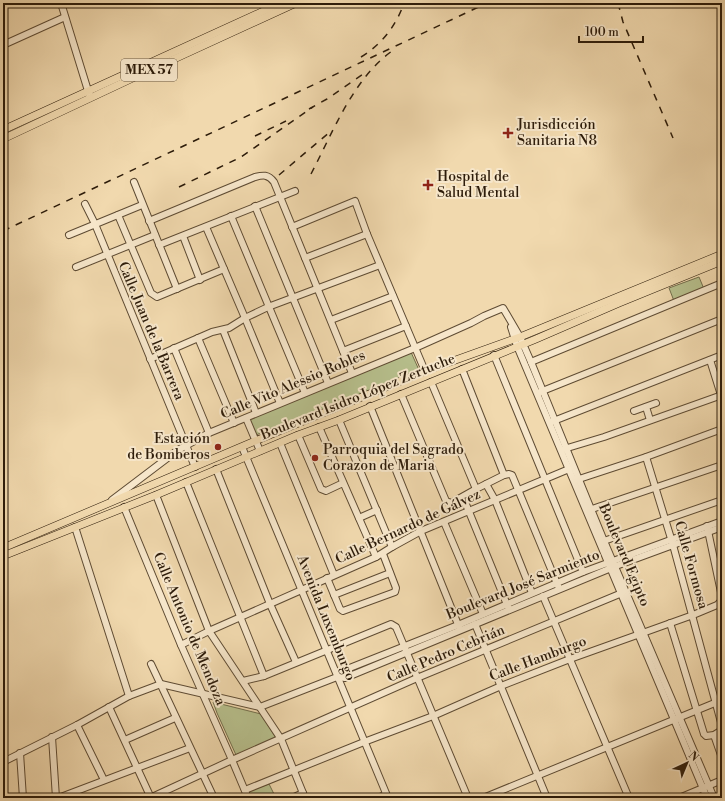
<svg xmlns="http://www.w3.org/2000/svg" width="725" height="801" viewBox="0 0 725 801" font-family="'Libre Bodoni',serif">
<rect width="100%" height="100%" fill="#f1d9ae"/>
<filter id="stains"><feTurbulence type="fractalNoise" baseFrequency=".005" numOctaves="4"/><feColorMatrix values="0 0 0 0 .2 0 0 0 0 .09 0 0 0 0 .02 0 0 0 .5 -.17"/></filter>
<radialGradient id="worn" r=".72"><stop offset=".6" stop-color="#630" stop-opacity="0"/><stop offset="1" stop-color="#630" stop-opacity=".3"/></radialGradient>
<g fill="#b7c08d" stroke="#726e4c">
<path d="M699,277L704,289L674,301L669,288Z"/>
<path d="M410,350L419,370L306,418L300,417L256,435L249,419Z"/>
<path d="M213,702L261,714L276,738L236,755L217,713Z"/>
<path d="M269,784L276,798H251L249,791Z"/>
</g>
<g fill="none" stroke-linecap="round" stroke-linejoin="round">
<defs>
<g id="minor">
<path d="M61,3L89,94"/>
<path d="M3,6L9,3"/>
<path d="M3,45L65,17"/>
<path d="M134,182L177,289"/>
<path d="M85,204L95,224L195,467"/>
<path d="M255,206L328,383"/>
<path d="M118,215L151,293L157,297L224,269"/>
<path d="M231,216L305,393"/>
<path d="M149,221L255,177C263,175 268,174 274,182L352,373"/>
<path d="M206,227L245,318L280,403"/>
<path d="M292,227L355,201L367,234L425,371"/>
<path d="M69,235L142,205"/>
<path d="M183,236L200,280"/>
<path d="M159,245L295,191"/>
<path d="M305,258L367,234"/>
<path d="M76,267L155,235"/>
<path d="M331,320L393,296"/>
<path d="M511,327L517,346L707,798"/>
<path d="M223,330L256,413"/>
<path d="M198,338L234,423"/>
<path d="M174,348L209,433"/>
<path d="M343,351L406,326"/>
<path d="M494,355L583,572"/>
<path d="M150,359L212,332L229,328L245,318L268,307L380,265"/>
<path d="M710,360L721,395"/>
<path d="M531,362L722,283"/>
<path d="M462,369L504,475"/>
<path d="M431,382L476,489"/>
<path d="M540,392L722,319"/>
<path d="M401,394L446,501L451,503L476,489L504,475L509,474L512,475L558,586"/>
<path d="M370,406L459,627"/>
<path d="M646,407L650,420"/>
<path d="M634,411L656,403"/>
<path d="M246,418L260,451"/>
<path d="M339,420L392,547"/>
<path d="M551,422L722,355"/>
<path d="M319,427L376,557"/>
<path d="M298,435L321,489L326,491L343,483"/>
<path d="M280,443L334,575"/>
<path d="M242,447L388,798"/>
<path d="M564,449L604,437L722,395"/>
<path d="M646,457L673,545L722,726"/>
<path d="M216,469L270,604L296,662"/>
<path d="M576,480L646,457L722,429"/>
<path d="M186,482L264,676"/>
<path d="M486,484L495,500L532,593"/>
<path d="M156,495L209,631L281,739L305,798"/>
<path d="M463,497L508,607"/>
<path d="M112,500L178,450L209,433L415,348L471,323L484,316L503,308L520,337L531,362L604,541L714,798"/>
<path d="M124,507L181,645L232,760L248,798"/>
<path d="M589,510L722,465"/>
<path d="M359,518L377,510"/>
<path d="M444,522L483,614"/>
<path d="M75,527L129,696"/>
<path d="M601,542L722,500"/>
<path d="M327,578L340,609L343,611L395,592L396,588L383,554"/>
<path d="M334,595L390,573"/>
<path d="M543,596L629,798"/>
<path d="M670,623L704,734L706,736L714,735L722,730"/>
<path d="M475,624L547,798"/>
<path d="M181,645L209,631L376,557L392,547L421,531L569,469"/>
<path d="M151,664L214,798"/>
<path d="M337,677L345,678L616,566L722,527"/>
<path d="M243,681L264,676L391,624L396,627L468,798"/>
<path d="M109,707L151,798"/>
<path d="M77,725L104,780"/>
<path d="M714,735L722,758"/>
<path d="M52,737L56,798"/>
<path d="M125,740L175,718"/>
<path d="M20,753L23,798"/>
<path d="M3,762L77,725L129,696L161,684L260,707L337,677L342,671L458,625L583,572L722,521"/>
<path d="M245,790L364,742L433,716L501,686L570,659L693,615L717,605L722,600V597L707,526"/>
<path d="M3,793L4,798"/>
<path d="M58,798L190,748"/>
<path d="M150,798L232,760L417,678L622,593"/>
<path d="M292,798L303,793"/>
<path d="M378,798L386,794"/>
<path d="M483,798L722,700"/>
<path d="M679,798L722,780"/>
</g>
<g id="major">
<path d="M3,130L281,3"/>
<path d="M3,139L135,77L296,3"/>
<path d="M3,548L255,441L425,371L520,337L722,254"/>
<path d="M3,556L156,495L298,435L339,420L536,339L619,303L722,261"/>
</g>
</defs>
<use href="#minor" stroke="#5e4b33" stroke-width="8"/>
<use href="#major" stroke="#2d1c0a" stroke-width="8"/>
<use href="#minor" stroke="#f6e6ca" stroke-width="6"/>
<use href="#major" stroke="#f1d9ae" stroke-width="7"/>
<g stroke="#2d1c0a" stroke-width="1.5" stroke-dasharray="7 7" stroke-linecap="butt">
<path d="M618,3L623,22L673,138"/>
<path d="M361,57C382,44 396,26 404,3"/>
<path d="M309,109L327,99L366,72"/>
<path d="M255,136L286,121"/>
<path d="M311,174C333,132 353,79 392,51"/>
<path d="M279,175L331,131"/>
<path d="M179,187L241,157L313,107"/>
<path d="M3,231L487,3"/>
</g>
</g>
<g fill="#8f2418" stroke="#f6e6ca" stroke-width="1.5">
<path d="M506 127h4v4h4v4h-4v4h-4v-4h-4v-4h4z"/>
<path d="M426 179h4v4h4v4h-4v4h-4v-4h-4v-4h4z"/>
<circle cx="218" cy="447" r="4"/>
<circle cx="315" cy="458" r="4"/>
</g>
<g text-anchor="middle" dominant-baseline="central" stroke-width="4" stroke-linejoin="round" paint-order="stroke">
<rect fill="#f6e6ca" stroke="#695944" stroke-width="1" x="121" y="59" width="56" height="22" rx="3"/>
<g font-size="13" font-weight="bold" fill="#2d1c0a">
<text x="149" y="70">MEX 57</text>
</g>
<g font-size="14" fill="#2d1c0a" stroke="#f6e6ca" text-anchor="start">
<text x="517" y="125">Jurisdicción<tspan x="517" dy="16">Sanitaria N8</tspan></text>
<text x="437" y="177">Hospital de<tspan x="437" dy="16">Salud Mental</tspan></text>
<text x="210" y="439" text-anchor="end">Estación<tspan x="210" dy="16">de Bomberos</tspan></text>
<text x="323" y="450">Parroquia del Sagrado<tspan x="323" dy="16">Corazon de Maria</tspan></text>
</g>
<g font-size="14" fill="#2d1c0a" stroke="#f6e6ca">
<text transform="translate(151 331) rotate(67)">Calle Juan de la Barrera</text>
<text transform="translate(293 385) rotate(-23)">Calle Vito Alessio Robles</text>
<text transform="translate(358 397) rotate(-22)">Boulevard Isidro López Zertuche</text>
<text transform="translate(408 527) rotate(-25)">Calle Bernardo de Gálvez</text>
<text transform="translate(624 555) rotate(67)">Boulevard Egipto</text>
<text transform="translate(691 565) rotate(74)">Calle Formosa</text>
<text transform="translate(523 585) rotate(-22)">Boulevard José Sarmiento</text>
<text transform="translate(326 618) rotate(68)">Avenida Luxemburgo</text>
<text transform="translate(189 629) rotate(67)">Calle Antonio de Mendoza</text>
<text transform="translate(446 654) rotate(-23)">Calle Pedro Cebrián</text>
<text transform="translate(538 659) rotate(-21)">Calle Hamburgo</text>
</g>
</g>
<rect width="725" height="801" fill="none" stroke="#f1d9ae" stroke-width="16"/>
<rect x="4" y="4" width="717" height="793" fill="none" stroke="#2d1c0a" stroke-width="2"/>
<rect x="8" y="8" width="709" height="785" fill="none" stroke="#2d1c0a"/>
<g transform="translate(687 763) rotate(44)" stroke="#f6e6ca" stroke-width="3" paint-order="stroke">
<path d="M0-3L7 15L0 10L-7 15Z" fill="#2d1c0a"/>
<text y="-6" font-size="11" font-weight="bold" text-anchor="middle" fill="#2d1c0a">N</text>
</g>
<path d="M579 36v6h64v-6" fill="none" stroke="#2d1c0a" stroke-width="2"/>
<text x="585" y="36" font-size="12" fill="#2d1c0a" stroke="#f6e6ca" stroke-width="3" paint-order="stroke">100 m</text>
<rect width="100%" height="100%" filter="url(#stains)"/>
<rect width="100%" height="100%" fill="url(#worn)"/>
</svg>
